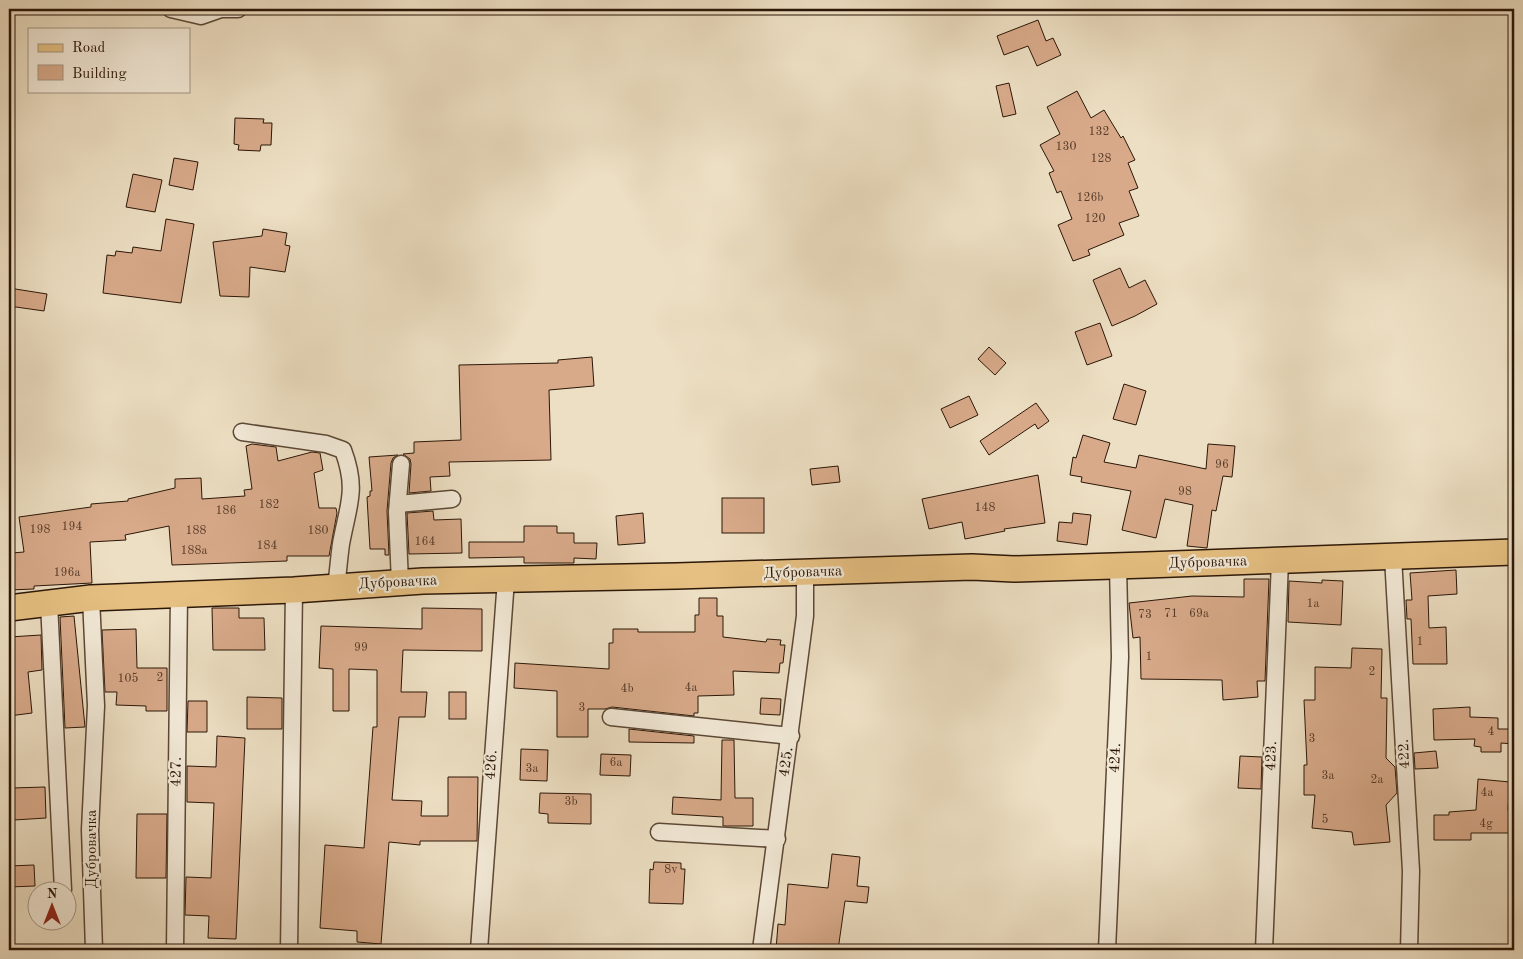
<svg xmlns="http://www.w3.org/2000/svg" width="1523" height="959" viewBox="0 0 1523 959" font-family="'Old Standard TT',serif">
<rect width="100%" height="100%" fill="#eddfc3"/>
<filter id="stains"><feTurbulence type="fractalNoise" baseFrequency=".004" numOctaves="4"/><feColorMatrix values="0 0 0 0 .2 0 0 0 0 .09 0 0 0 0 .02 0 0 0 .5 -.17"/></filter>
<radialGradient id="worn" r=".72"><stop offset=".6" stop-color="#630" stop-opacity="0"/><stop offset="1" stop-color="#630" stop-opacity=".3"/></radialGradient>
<g fill="#d8aa8a" stroke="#2b1607">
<path d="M1038,20L1046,41L1053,38L1061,55L1037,66L1028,46L1004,55L997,36Z"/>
<path d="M1009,83L1016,114L1003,117L996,86Z"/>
<path d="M1077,91L1091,118L1104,110L1121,138L1123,136L1135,160L1128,163L1138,188L1129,191L1139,216L1119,223L1124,235L1088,250L1090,255L1073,261L1058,225L1072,219L1061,191L1057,193L1049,173L1054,171L1040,145L1060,134L1047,107Z"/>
<path d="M235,118L264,119L263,123H272L271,145H261L260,151L238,150L239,145L234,144Z"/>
<path d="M174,158L198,162L193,190L169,185Z"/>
<path d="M133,174L162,180L155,212L126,207Z"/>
<path d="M166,219L194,224L181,303L103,293L107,255L115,256L116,251L132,253L133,247L161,251Z"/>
<path d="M263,229L287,233L285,245L290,246L285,272L250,267L249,297L220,296L213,242L262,236Z"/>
<path d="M1120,268L1129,288L1145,280L1157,304L1135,316L1112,326L1093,280Z"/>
<path d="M9,288L47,294L44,311L9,306Z"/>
<path d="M1100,323L1112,356L1087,365L1075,332Z"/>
<path d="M989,347L1006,363L995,375L978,359Z"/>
<path d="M592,357L594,386L549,390L551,460L449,462L450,476L430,477L431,491L409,493L411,464L410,459L403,454L414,453V442L461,440L459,365L558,363V360Z"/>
<path d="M1124,384L1146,391L1136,425L1113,419Z"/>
<path d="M969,396L978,415L950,428L941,409Z"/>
<path d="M1036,403L1049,421L1038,429L1035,424L989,455L980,441Z"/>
<path d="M1083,435L1110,443L1104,462L1136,468L1139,455L1206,469L1208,444L1235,446L1232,477L1223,476L1216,511L1212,510L1207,548L1187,546L1193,505L1165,499L1156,538L1122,530L1131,491L1081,482L1082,477L1070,475L1073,457L1076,458Z"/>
<path d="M252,444L276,447L278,461L312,452L320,453L323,470L314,473L319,508H336L337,513L329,556H287V561L172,565L169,526L125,535L126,540L90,542L92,583L34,586V589L9,590V563H13L12,553L24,552L19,517L91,507V504L128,501V499L175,488V479L201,478L202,499L245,496L244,490L252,489L246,446Z"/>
<path d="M398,455L393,458L391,463L387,511L389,555H385V549H370L367,497L370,496V491H372L369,457Z"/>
<path d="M838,466L840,482L812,485L810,469Z"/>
<path d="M1038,475L1045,523L1004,529L1005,531L965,539L962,522L929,529L922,499Z"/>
<rect x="722" y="498" width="42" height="35"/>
<path d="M433,511L434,520L461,519L462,553L409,554L407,513Z"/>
<path d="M643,513L645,543L618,545L616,516Z"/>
<path d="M1073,513L1091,515L1087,545L1057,541L1059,522L1072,523Z"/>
<path d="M524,526H557V533H574V543H597L596,559L574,558V563H524V557L469,558V542H524Z"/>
<path d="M1456,570L1457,594L1428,596L1429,628L1446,627L1447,664H1413L1411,619H1407L1406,600H1412L1410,573Z"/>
<path d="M1244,579H1269L1265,681H1257L1258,697L1223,700L1222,680L1141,679L1140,637L1133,638L1129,603L1192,596L1244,597Z"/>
<path d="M1322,580L1343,581L1341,625L1288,622L1289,581L1322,583Z"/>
<path d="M699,598H717V616H723V637L766,642L767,639L781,640L780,645H785L783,663H780L779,673L733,671L734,695L698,696V713H694V716L612,707L605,709H588V737H557V691L514,688L515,663L609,669V643H613V629H638V632H695V615H699Z"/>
<path d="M212,608H239V618H264L265,650H213Z"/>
<path d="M422,608L482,609V651L403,650L401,692H427L425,717H399L392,800L422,801L421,816H448V777H478L477,841H420V845L389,842L381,944L357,942V931L320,928L325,845L364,848L373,727H377V670L349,669V711H333V669L319,668L321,626L422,629Z"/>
<path d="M74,616L85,727L65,728L60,617Z"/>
<path d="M136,629L137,668H167V711H146V706L116,705L117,692H105L102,630Z"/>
<path d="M41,635L42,670L28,672L32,713L9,716V637Z"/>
<path d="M1352,648L1382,649L1381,698H1387L1386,758L1395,767L1397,793L1386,805L1390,842L1354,845L1352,832L1312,828L1315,795H1304V765H1307L1304,700H1315V667L1351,668Z"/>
<rect x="449" y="692" width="17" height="27"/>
<path d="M247,697L282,698V729H247Z"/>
<path d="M761,698L781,699L780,715L760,714Z"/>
<path d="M188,701H207V732H187Z"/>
<path d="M1470,707V717L1498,718V729H1514V744L1501,743V752H1481V747L1474,746L1475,739L1434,740L1433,709Z"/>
<path d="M629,729L694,736V743L629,742Z"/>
<path d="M217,736L245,738L236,939L208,938L209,916L185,915L186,877L211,878L214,803L187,802V766L216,767Z"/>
<path d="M722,740H734L735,798H753V826H723V817L672,814L673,797L721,800Z"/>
<path d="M521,749L548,750L547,781L520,780Z"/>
<path d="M1436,751L1438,768L1415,769L1414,753Z"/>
<path d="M601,754L631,755L630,776L600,775Z"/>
<path d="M1240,756L1262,757L1261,789L1238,788Z"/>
<path d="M1478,779L1510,782L1508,810H1512V833H1471V840H1434V815H1449V812L1476,810Z"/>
<path d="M45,787L46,818L14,820L12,788Z"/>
<path d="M540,793L591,794V824L548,823V814L539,813Z"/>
<path d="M137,814H167L166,878H136Z"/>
<path d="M832,854L860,857L857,886L869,887L867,903L845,901L838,950H776L778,924L785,925L788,884L828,888Z"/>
<path d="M654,862L681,863V869H685L683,904L649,903L650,869L653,870Z"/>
<path d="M34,865L35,886L9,887V866Z"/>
</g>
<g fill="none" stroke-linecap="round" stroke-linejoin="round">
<defs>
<g id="minor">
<path d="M171,9L201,16L221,9H238"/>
<path d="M242,432L326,444L343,450C358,490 348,505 341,544C339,558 338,573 336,587"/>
<path d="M398,504L452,499"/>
<path d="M1393,557L1411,871L1409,950"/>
<path d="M400,583L397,512L401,464"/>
<path d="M91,598L96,706L90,830L94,950"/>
<path d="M49,603L63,890"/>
<path d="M611,717L791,736"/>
<path d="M659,832L777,839"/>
<path d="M175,950L179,594"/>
<path d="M289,950L294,590"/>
<path d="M479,950L506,579"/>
<path d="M761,950L805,616V573"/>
<path d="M1107,950L1120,657L1118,565"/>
<path d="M1264,950L1280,561"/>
</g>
<path id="primary" d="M9,608L91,598L294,590L423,581L677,576L972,567L1014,569L1146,565L1514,552"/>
</defs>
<use href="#minor" stroke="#5c4836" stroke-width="19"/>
<use href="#primary" stroke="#2b1607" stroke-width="28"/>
<use href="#minor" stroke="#f3ead8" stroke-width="16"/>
<use href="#primary" stroke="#e6c082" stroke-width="25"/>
</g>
<g text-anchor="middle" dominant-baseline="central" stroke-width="4.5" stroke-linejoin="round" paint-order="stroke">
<g font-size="12" fill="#563b28">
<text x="1099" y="132">132</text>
<text x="1066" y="147">130</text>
<text x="1101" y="159">128</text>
<text x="1090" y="198">126b</text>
<text x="1095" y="219">120</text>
<text x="1222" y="465">96</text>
<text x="1185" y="492">98</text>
<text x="269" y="505">182</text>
<text x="985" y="508">148</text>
<text x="226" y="511">186</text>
<text x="72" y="527">194</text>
<text x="40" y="530">198</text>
<text x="196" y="531">188</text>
<text x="318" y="531">180</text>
<text x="425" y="542">164</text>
<text x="267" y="546">184</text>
<text x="194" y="551">188a</text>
<text x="67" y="573">196a</text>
<text x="1313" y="604">1a</text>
<text x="1171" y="614">71</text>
<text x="1199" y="614">69a</text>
<text x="1145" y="615">73</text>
<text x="1420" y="642">1</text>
<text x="361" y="648">99</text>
<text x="1149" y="657">1</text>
<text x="1372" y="672">2</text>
<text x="160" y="678">2</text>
<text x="128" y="679">105</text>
<text x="691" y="688">4a</text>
<text x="627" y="689">4b</text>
<text x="582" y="708">3</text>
<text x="1491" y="732">4</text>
<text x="1312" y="739">3</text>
<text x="616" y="763">6a</text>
<text x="532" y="769">3a</text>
<text x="1328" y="776">3a</text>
<text x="1377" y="780">2a</text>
<text x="1487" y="793">4a</text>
<text x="571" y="802">3b</text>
<text x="1325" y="820">5</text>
<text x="1486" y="824">4g</text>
<text x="671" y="870">8v</text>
</g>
<g font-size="15" fill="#2b1607" stroke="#f3ead8">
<text transform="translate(1208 563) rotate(-2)">Дубровачка</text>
<text transform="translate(803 573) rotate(-2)">Дубровачка</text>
<text transform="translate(398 583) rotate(-3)">Дубровачка</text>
<text transform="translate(1405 754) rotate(-93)">422.</text>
<text transform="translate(1272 756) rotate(-88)">423.</text>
<text transform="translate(1116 758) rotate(-87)">424.</text>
<text transform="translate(787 762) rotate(-82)">425.</text>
<text transform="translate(492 765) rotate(-86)">426.</text>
<text transform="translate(177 772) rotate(-89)">427.</text>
<text transform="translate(92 849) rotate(-90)">Дубровачка</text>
</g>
</g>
<rect width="1523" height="959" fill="none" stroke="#eddfc3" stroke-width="30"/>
<rect x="10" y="10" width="1503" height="939" fill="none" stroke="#2b1607" stroke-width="2.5"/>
<rect x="15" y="15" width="1493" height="929" fill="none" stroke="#2b1607"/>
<rect x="28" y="28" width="162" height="65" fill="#f3ead8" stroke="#a39584"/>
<rect x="38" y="44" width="25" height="8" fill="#e6c082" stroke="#a39584"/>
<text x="72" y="52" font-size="15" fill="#2b1607">Road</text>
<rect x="38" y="65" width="25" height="15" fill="#d8aa8a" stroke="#a39584"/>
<text x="72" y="78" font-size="15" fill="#2b1607">Building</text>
<g transform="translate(52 906)"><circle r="24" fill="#f3ead8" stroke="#a39584"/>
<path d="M0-4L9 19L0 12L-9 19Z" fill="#8f2418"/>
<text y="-8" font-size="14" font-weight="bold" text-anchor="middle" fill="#2b1607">N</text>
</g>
<rect width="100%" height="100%" filter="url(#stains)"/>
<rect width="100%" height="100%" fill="url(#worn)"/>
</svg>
